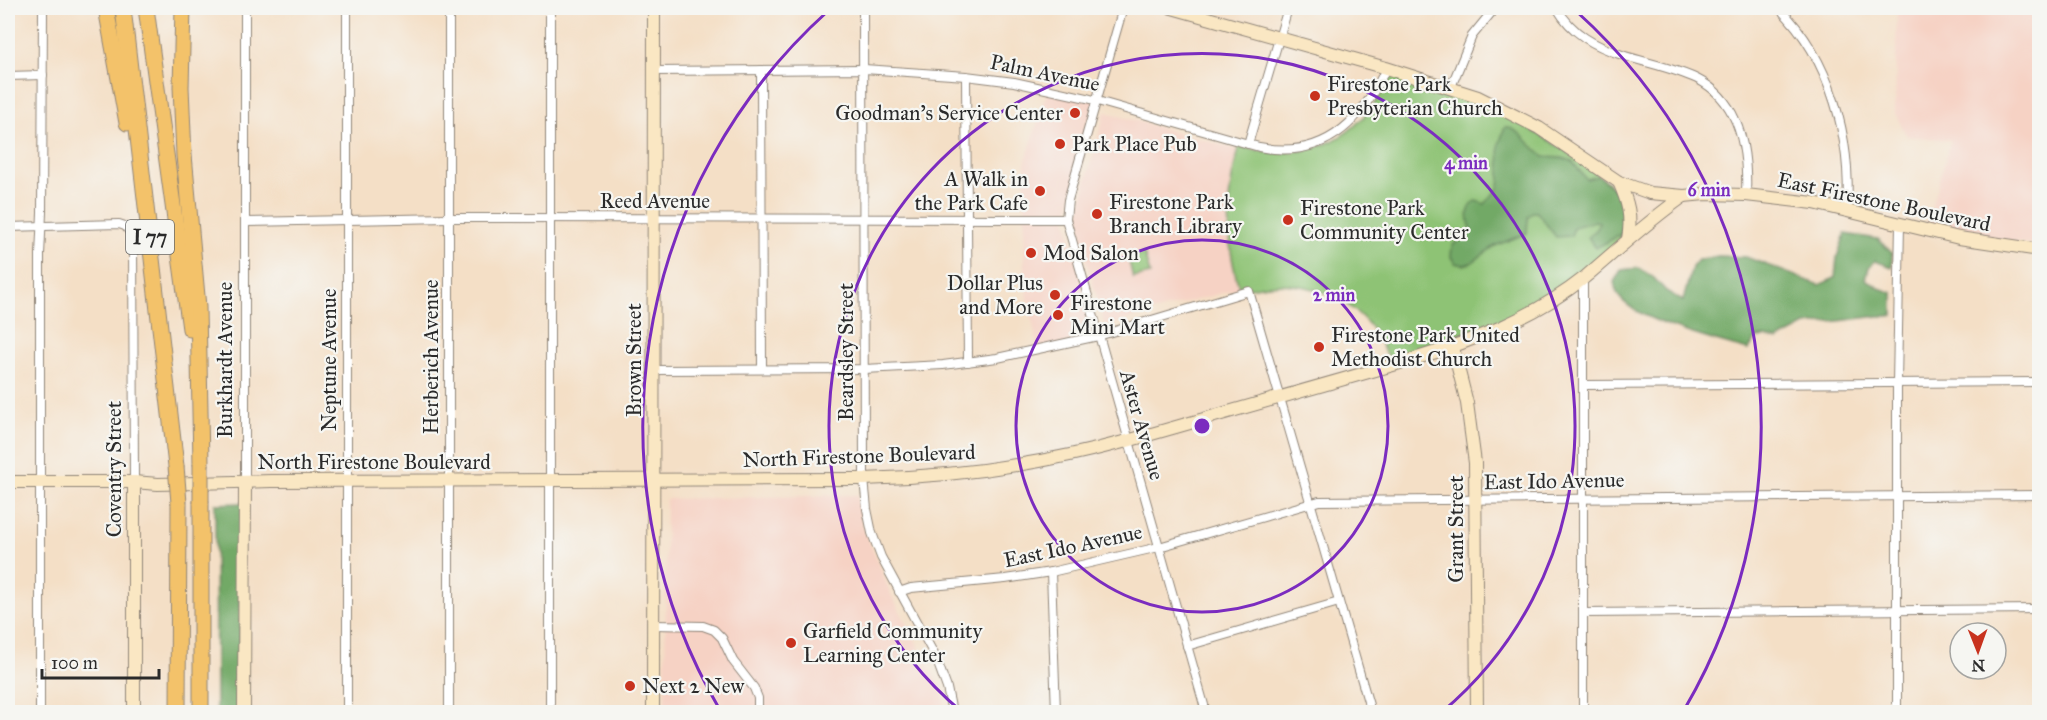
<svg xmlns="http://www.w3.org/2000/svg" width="2047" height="720" viewBox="0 0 2047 720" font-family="'IM FELL Great Primer',serif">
<rect width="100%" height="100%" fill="#f6f6f2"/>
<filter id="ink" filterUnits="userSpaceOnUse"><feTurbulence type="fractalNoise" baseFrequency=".0167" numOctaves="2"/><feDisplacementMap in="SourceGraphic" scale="12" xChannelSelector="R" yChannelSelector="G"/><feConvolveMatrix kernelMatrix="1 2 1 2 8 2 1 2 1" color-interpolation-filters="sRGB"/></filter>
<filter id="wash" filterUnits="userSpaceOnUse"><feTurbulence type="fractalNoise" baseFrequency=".008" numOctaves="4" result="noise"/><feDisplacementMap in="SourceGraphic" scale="24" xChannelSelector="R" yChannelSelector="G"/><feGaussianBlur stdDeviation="1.35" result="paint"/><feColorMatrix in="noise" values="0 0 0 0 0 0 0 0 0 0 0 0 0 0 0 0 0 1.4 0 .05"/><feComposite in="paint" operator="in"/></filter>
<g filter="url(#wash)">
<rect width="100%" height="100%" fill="#f4dfc6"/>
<g fill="#f6d2c4">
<path d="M1897,8H2039V245L1965,235L1927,225L1951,140L1907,136L1895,113Z"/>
<path d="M1048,89L1097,101L1066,219L1098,336L1038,350L1024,278L1025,163Z"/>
<path d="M1105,112L1239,150L1232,179L1230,195L1240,288L1141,315L1105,327L1086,259L1080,226V208L1087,177Z"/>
<path d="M857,495L863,527L892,596L942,691L945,712H665L666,499Z"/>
</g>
<g fill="#8ec375" stroke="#5c7750" stroke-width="1.5">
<path d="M1391,76C1404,76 1418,83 1431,87C1498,108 1561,142 1614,188C1623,201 1629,222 1621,236C1615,248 1601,256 1591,264C1559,290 1524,314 1486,330C1457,342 1425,350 1395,360C1383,356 1381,340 1374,331C1342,288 1289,275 1240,291C1229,255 1225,215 1232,178C1234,167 1238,157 1239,146C1285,159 1334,153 1366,114C1371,109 1376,102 1379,95C1384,89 1384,81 1391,76Z"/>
<path d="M1144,253L1150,274L1133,278L1128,257Z"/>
</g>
<g fill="#72a966" stroke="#4e6a48" stroke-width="1.5">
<path d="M1505,127H1509L1519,133L1544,157L1562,158L1572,161L1586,179L1599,176C1618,191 1631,211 1620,235L1596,248L1588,237L1597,229L1599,222L1595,221L1574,227L1571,236L1556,237L1537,212H1533L1528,217L1527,233L1495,246L1471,263L1464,265L1455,263L1451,257L1452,246L1471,231C1469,219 1464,210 1476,201L1485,204L1499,187L1500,176L1499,144Z"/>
<path d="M1845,234L1878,239L1892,253V267L1875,261L1869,267L1866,279L1879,288L1893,293V316H1879L1806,325L1778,340L1765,337L1757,338L1748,350C1719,342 1633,320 1618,295C1616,292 1615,286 1614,282L1621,270L1639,268L1654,278L1666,291L1683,301L1692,267L1698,260L1718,256L1746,257L1819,285L1835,278L1837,257Z"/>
<path d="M242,503L239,712H216L215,504Z"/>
</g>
</g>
<g filter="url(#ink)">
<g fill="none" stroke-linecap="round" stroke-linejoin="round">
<defs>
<g id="street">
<path d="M863,8L864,479L867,509L872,533L881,557L936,658L947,688L952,712"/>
<path d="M1123,8L1068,200L1066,219L1206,712"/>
<path d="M1557,8C1572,34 1595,46 1622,55C1647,63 1674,68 1697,79C1741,101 1748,151 1746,195"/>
<path d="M1779,8C1831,59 1852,139 1847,211"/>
<path d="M761,70L762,369"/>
<path d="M654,71L864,69L966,76L1014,82L1087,98L1259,147C1323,160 1362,122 1386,68"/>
<path d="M8,76L43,75"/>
<path d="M966,76L968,362"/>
<path d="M1451,87L1472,36L1495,8"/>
<path d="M1248,144L1288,8"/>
<path d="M245,222L449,218L1066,219"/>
<path d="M8,227L119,224L125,226L133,236L134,482"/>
<path d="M654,370L864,369L943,365L997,358L1098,336L1249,291L1371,712"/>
<path d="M1583,385L2040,382"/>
<path d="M245,482V8"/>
<path d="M1051,572L1056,712"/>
<path d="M899,592L911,588L1005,579L1051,572L1159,547L1319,501L2040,495"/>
<path d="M1583,613L2040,609"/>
<path d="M654,625L703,626L714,630L722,638L733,661L754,688L758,698V712"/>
<path d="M1187,646L1339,602"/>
<path d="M40,712V255L42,213L43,8"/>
<path d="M347,712V8"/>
<path d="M449,712V8"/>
<path d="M550,712V8"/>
<path d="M1583,712V278"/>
<path d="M1897,712V383L1900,224"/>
</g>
<g id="secondary">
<path d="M1172,8L1386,68L1478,97L1539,128L1619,182L1650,193L1684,196L1705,194L1746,195L1814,203L1959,238L2040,250"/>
<path d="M1619,182C1628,202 1632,217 1628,239"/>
<path d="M1453,348L1467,403L1475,463L1477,712"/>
<path d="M8,482H134L158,484L271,481L864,479C954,477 1040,465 1127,441L1414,359C1473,341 1535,317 1584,278C1617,250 1648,221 1684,196"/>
<path d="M134,712V482"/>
<path d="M244,712L245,482"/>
<path d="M653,712L654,8"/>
</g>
<g id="highway">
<path d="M106,8L127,123"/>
<path d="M123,8L176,466"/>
<path d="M146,8L190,329"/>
<path d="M183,8L181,87L184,155L198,307L201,464"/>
<path d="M178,712L179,503"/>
<path d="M201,712V503"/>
</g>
</defs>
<use href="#street" stroke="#908578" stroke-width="10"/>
<use href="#secondary" stroke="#908578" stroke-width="14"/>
<use href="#highway" stroke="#908578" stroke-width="17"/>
<use href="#street" stroke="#fff" stroke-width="8"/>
<use href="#secondary" stroke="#fae7c3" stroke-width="12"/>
<use href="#highway" stroke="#f3c26a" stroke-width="15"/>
<defs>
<g id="highway-bridge">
<path d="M201,464V503"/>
<path d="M176,466L179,503"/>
</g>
</defs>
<use href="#highway-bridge" stroke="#908578" stroke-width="17" stroke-linecap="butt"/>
<use href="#highway-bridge" stroke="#f3c26a" stroke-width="15"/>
</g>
</g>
<g fill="none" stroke="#7b2cbf" stroke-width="3">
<circle cx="1202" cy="426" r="186"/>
<path d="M962 712A373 373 0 1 1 1442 712"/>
<path d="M720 710A559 559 0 0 1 828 11M1576 11A559 559 0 0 1 1684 710"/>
</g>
<g fill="#c8321e" stroke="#f6f6f2" stroke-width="2">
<circle cx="1315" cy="96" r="6"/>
<circle cx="1075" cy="113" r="6"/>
<circle cx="1060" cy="144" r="6"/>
<circle cx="1040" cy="191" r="6"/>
<circle cx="1097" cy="214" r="6"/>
<circle cx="1288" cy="220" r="6"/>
<circle cx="1031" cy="253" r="6"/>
<circle cx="1055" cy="295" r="6"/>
<circle cx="1058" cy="315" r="6"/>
<circle cx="1319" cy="347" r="6"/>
<circle cx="791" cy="643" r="6"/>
<circle cx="630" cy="686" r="6"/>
</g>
<g text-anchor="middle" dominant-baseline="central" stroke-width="4.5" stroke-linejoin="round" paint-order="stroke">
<rect fill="#f6f6f2" stroke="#686867" stroke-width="1.5" x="126" y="220" width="48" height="34" rx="4.5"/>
<g font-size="20" font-weight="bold" fill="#2b2b2b">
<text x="150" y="237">I 77</text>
</g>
<g font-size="21" fill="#2b2b2b" stroke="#f6f6f2">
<text transform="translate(1045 73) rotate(12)">Palm Avenue</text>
<text x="655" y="201">Reed Avenue</text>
<text transform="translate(1884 202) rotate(12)">East Firestone Boulevard</text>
<text transform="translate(846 352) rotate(-90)">Beardsley Street</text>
<text transform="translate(431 357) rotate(-90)">Herberich Avenue</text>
<text transform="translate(225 360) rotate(-90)">Burkhardt Avenue</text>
<text transform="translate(329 360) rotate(-90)">Neptune Avenue</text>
<text transform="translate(634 360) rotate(-90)">Brown Street</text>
<text transform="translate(1142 425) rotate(74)">Aster Avenue</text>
<text transform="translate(859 456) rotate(-2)">North Firestone Boulevard</text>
<text x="374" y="462">North Firestone Boulevard</text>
<text transform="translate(114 469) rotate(-90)">Coventry Street</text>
<text transform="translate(1554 481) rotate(-1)">East Ido Avenue</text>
<text transform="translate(1456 529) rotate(-90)">Grant Street</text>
<text transform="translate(1073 546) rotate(-12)">East Ido Avenue</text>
</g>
<g font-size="21" fill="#2b2b2b" stroke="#f6f6f2" text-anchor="start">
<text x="1327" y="84">Firestone Park<tspan x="1327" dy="24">Presbyterian Church</tspan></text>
<text x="1063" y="113" text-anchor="end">Goodman's Service Center</text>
<text x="1072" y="144">Park Place Pub</text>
<text x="1028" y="179" text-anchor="end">A Walk in<tspan x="1028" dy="24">the Park Cafe</tspan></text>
<text x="1109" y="202">Firestone Park<tspan x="1109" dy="24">Branch Library</tspan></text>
<text x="1300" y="208">Firestone Park<tspan x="1300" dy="24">Community Center</tspan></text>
<text x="1043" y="253">Mod Salon</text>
<text x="1043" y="283" text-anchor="end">Dollar Plus<tspan x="1043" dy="24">and More</tspan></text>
<text x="1070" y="303">Firestone<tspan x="1070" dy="24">Mini Mart</tspan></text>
<text x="1331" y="335">Firestone Park United<tspan x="1331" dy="24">Methodist Church</tspan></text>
<text x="803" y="631">Garfield Community<tspan x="803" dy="24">Learning Center</tspan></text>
<text x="642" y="686">Next 2 New</text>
</g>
</g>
<circle cx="1202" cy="426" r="9" fill="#7b2cbf" stroke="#f6f6f2" stroke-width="3"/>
<g font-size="18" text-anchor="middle" font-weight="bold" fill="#7b2cbf" stroke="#f6f6f2" stroke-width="4.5" stroke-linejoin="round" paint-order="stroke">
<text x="1466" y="169">4 min</text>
<text x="1709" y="196">6 min</text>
<text x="1334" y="301">2 min</text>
</g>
<rect width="2047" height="720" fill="none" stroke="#f6f6f2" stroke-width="30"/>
<g transform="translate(1978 651) rotate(179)"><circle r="28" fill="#f6f6f2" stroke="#a5a5a2" stroke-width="1.5"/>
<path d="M0-4.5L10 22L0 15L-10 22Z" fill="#c8321e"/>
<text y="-9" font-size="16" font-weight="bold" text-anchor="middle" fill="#2b2b2b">N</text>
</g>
<path d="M42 669v9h117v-9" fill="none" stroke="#2b2b2b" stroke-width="3"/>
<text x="51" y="669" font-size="18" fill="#2b2b2b" stroke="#f6f6f2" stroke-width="4.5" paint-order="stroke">100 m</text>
</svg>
